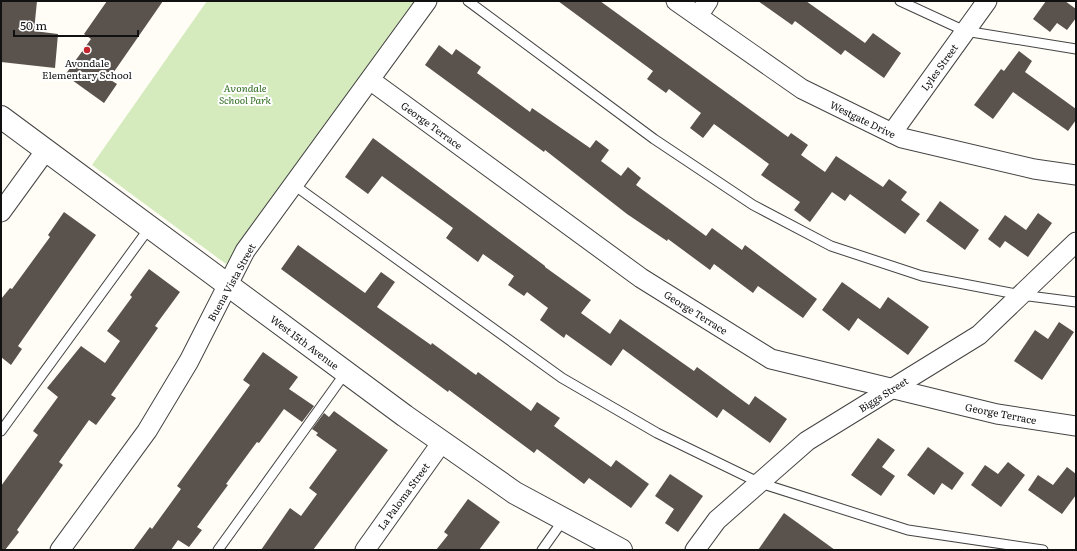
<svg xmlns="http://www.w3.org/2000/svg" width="1077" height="551" viewBox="0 0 1077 551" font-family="Literata,serif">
<rect width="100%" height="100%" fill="#fffdf5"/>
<path fill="#d5ebbd" d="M207,1H415L226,264L92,165Z"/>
<g fill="#5a524d">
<path d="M1,1H37L34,31L58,34L55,68L1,62Z"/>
<path d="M107,1H163L109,79L117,84L104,103L65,75L91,39L84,34Z"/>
<path d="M558,1H600L788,137L791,133L808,145L801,155L825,172L836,156L883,187L889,179L907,192L901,200L920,214L905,234L850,194L845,201L832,192L810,222L794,210L800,202L761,175L769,164L714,124L703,138L690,128L701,113L669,89L666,93L647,79L653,71Z"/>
<path d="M758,1H806L865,43L873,33L901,53L884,78L845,50L841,55L795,21L792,25Z"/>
<path d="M1046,1H1065L1076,9V18L1067,30L1057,23L1050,32L1033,19Z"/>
<path d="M439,45L452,55L456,49L481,67L477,73L530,112L532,108L590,148L596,140L609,150L601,161L621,176L628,167L641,178L636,185L706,236L712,228L742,250L745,245L817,299L803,318L758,286L753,293L714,264L710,270L668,239L667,241L627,214L545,150L544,152L425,65Z"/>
<path d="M1019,51L1032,61L1025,72L1076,109V120L1068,131L1013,92L993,119L974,105L1001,69L1004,71Z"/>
<path d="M373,138L545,266V267L591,300L581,313L610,334L620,319L694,371L697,367L749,405L755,396L787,419L770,443L723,409L717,418L623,349L611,366L566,334L564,338L540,320L548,308L527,292L524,296L508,285L514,276L483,254L478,262L446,238L453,228L405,193L382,176L368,194L345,177Z"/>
<path d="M940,201L979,230L965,250L926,221Z"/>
<path d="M64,212L96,235L18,346L22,349L11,365L1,357V299L10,288L12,289L50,237L48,235Z"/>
<path d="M1038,213L1052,223L1028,257L1005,241L1000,248L988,239L1005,215L1026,230Z"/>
<path d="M298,245L365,293L381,272L395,282L377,307L431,345L432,343L476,375L478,372L531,411L537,402L560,418L554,426L611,467L616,460L649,484L631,508L589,478L584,484L537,449L534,453L449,390L448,392L281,269Z"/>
<path d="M149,269L180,292L155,326L158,328L111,395L116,398L96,425L89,420L59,462L63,465L17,530L19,532L5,550H1V486L38,435L33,431L58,397L47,388L81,346L105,363L120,341L107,331L132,297L130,295Z"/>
<path d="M842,282L880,309L888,297L929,327L908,355L858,318L849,331L822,310Z"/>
<path d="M1059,322L1074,332L1042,380L1014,361L1035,330L1048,339Z"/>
<path d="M263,352L298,377L289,389L314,406L302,422L284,409L259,443L257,442L226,484L228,485L197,527L202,530L189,547L178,540L171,550H133L150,527L152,529L181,489L177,486L250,385L243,380Z"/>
<path d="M334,411L388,450L313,550H261L290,508L301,516L317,494L309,488L337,450L316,435L318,433L312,429L324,413L329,417Z"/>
<path d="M878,438L895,450L882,467L895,476L881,496L851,475Z"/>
<path d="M928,447L964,473L952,490L942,483L934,495L907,475Z"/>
<path d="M1008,462L1025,475L1001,507L971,485L985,465L998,474Z"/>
<path d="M1067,467L1076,474V495L1062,514L1028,490L1038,475L1053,485Z"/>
<path d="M670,474L703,496L678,532L665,523L674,509L655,496Z"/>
<path d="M468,499L500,522L479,550H436L448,535L444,532Z"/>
<path d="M784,513L835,550H758Z"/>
</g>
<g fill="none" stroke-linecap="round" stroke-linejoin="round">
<defs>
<g id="service">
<path d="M468,1L654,139L753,205L831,246L922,276L1021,295L1076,302"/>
<path d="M900,1L965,31L1076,49"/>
<path d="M294,185L562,378L657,433L760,483L908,530L1043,550"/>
<path d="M1,431L150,227"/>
<path d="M218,550L346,372"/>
<path d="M542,550L564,519"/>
</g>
<g id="minor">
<path d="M676,1L802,89L902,138L1034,169L1076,175"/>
<path d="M698,16L708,1"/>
<path d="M370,80L641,278L771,359L997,414L1076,426"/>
<path d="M892,133L987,1"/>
<path d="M1,212L46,150"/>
<path d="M60,550L147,431L189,361L245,251L427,1"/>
<path d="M365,550L442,442"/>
<path d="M695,550L717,520L807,441L979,335L1076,242"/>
</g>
<path id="tertiary" d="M1,117L405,416L515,493L621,550"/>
</defs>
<use href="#service" stroke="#444" stroke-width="11"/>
<use href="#minor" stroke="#444" stroke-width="21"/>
<use href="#tertiary" stroke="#444" stroke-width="24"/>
<use href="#service" stroke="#fff" stroke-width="9"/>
<use href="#minor" stroke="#fff" stroke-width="19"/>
<use href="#tertiary" stroke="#fff" stroke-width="22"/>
</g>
<circle fill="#c4262e" stroke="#fff" stroke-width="1.5" cx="87" cy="50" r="4"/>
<g text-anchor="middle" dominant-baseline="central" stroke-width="4" stroke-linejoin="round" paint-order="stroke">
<g font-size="10" fill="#111" stroke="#fff">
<text x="87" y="62">Avondale<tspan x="87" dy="12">Elementary School</tspan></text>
</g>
<g font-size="10" fill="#111" stroke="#fff">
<text transform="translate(939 67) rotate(-54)">Lyles Street</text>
<text transform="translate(863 119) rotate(26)">Westgate Drive</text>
<text transform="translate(432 125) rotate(36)">George Terrace</text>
<text transform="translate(231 282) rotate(-61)">Buena Vista Street</text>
<text transform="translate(696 312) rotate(32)">George Terrace</text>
<text transform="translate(305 342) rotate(37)">West 15th Avenue</text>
<text transform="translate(883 394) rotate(-32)">Biggs Street</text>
<text transform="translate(1001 413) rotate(11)">George Terrace</text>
<text transform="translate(403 496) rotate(-54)">La Paloma Street</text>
</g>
<g font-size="10" font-style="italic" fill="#2f6b1f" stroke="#fff">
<text x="245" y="87">Avondale<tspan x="245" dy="12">School Park</tspan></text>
</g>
</g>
<rect width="1077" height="551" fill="none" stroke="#111111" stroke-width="4"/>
<path d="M14 30v6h124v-6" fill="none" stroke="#111111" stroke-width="2"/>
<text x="20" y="30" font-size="12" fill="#111111" stroke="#ffffff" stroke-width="3" paint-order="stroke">50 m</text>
</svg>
